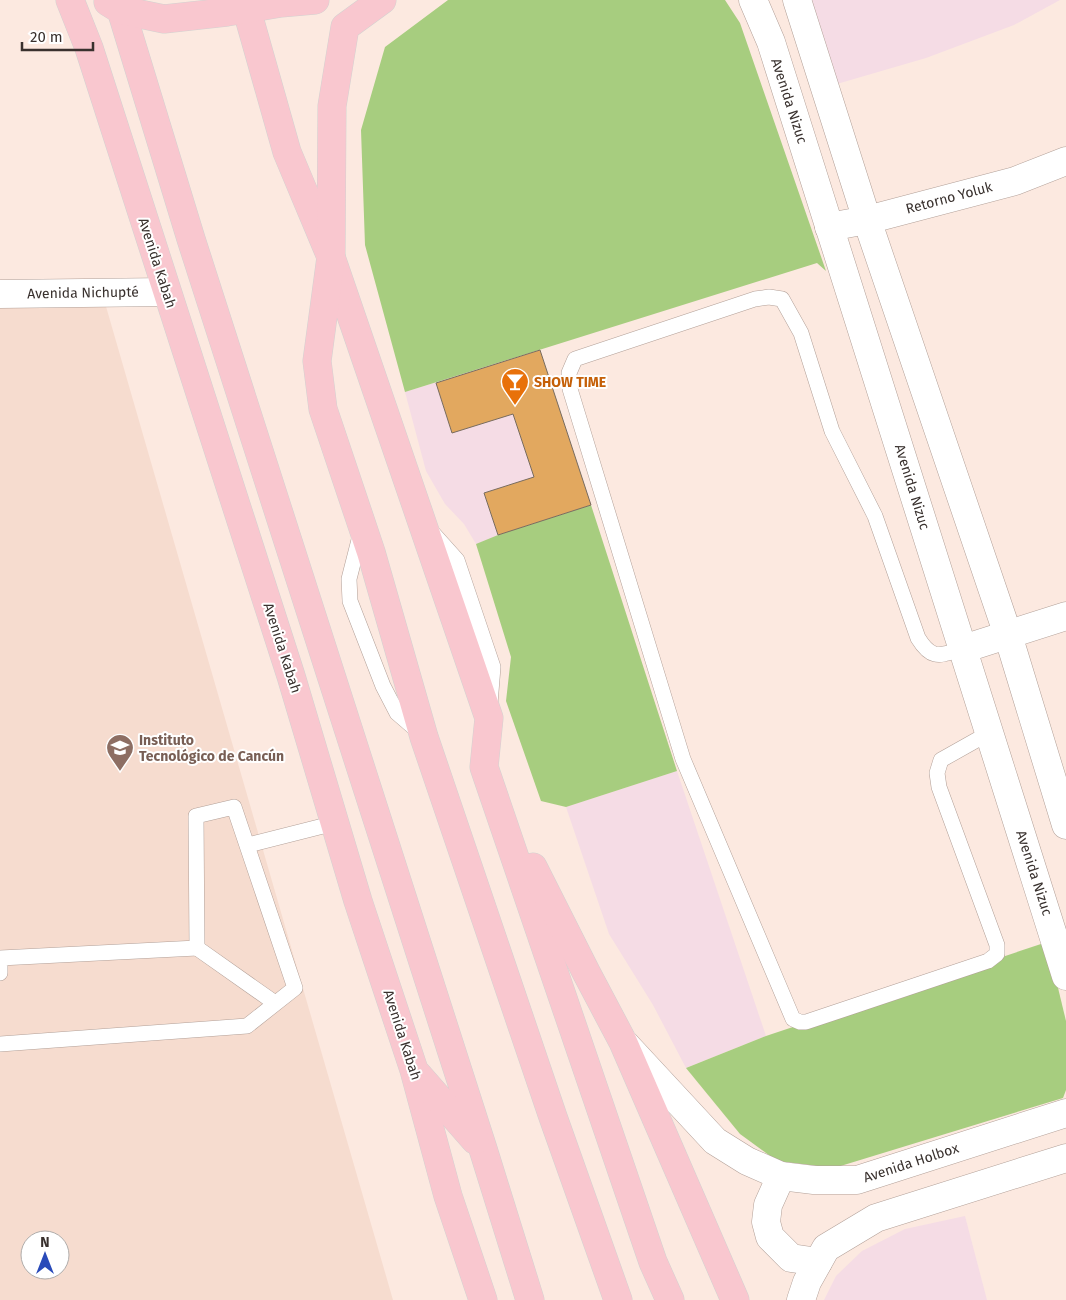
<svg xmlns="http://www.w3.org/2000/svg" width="1066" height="1300" viewBox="0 0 1066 1300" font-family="'Fira Sans',sans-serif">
<rect width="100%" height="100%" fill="#fce9e0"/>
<g fill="#f5dce5">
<path d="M812,0H1060L1014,25L926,58L830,86L811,10Z"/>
<path d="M540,350L591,505L476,544L464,524L445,504L426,471L405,392Z"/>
<path d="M677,771L766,1036L686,1068L653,1005L609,934L566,807Z"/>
<path d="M965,1216L987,1300H824L836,1276L862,1251L905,1229Z"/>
</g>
<path fill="#f6dccf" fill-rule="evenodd" d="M105,303L393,1300H0V305ZM30,1240H60V1270H30Z"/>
<g fill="#a7cd7f">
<path d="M448,0H725L740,23L826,271L817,263L405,392L365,245L361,130L385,47Z"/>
<path d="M591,505L677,771L566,807L541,801L506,701L511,657L476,544L498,535Z"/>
<path d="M1047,942L1066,1021V1090L1063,1098L834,1168L777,1161L740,1134L686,1068L766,1036Z"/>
</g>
<path fill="#e2a85f" stroke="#786c5f" d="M540,350L591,505L498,535L484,493L534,477L513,414L452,433L436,383Z"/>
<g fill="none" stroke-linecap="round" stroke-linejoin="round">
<defs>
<g id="service">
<path d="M431,531L457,560L493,667L490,704"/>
<path d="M361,532L349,579L350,601L383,686L397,713L419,732"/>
<path d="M963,649C940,655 932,661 918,638L875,516L832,431L801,333L782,299L769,297L755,299L575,359L569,373L570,389L683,759L793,1019L800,1022H806L988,961L997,954V945L939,787L937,773L941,760L989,733"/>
<path d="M248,845L335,823"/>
<path d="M197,948L275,1003"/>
<path d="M0,973V958L197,948L196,816L234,807L295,988L247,1026L0,1044"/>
</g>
<g id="minor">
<path d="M829,227L867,220L1015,181L1066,161"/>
<path d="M0,294L166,292"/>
<path d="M963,649L1066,616"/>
</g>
<g id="tertiary">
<path d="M753,0L771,42L1066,976"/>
<path d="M797,0L867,220L1008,635L1066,825"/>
<path d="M625,1044L715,1141L747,1161L781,1176L814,1180H857L1066,1113"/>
<path d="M781,1176L768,1205L766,1222L770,1237L791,1258L818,1262"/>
<path d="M801,1300L807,1282L826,1248L876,1218L1066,1158"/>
</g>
<g id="primary">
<path d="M70,0L89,48L291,676L358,901L414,1070L448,1196L483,1300"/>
<path d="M118,0L191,239L483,1149L530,1300"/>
<path d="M244,0L287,152L331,257L489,718L484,767L653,1262L670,1300"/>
<path d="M382,0L345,27L332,106L331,257L317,361L323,409L371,552L424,737L553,1117L618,1300"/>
<path d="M108,2L121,10L164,19L227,12L281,3L315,0"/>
<path d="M533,867L586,972L623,1042L735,1300"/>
<path d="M418,1075L475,1140"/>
</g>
</defs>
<use href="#service" stroke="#b2a098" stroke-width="16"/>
<use href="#minor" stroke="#b2a098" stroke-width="29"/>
<use href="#tertiary" stroke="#b2a098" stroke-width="29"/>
<use href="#primary" stroke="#d3d2d1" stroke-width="29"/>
<use href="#service" stroke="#fff" stroke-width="15"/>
<use href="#minor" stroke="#fff" stroke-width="28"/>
<use href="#tertiary" stroke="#fff" stroke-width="28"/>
<use href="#primary" stroke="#f9c7cf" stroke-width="28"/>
</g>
<defs>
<symbol id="bar-pin" viewBox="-11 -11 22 30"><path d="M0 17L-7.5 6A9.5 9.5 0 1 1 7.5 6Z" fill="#e8710a" stroke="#fff"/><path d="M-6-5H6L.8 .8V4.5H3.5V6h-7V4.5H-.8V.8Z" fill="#fff"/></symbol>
<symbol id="university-pin" viewBox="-11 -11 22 30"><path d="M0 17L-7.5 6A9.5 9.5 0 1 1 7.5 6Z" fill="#8d6e63" stroke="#fff"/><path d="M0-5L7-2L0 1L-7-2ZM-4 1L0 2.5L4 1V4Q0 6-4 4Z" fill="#fff"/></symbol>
</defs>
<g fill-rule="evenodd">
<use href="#bar-pin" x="499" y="366" width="32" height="43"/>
<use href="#university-pin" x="104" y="732" width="32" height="43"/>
</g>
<g text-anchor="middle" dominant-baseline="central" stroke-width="4" stroke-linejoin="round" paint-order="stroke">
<g font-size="14" fill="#39312e" stroke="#fff">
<text transform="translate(789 101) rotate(72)">Avenida Nizuc</text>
<text transform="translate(949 198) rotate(-15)">Retorno Yoluk</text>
<text transform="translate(157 263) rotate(72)">Avenida Kabah</text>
<text transform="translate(83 293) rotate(-1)">Avenida Nichupté</text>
<text transform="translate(912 487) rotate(73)">Avenida Nizuc</text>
<text transform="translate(282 648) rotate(72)">Avenida Kabah</text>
<text transform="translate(1034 873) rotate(72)">Avenida Nizuc</text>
<text transform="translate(402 1035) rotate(72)">Avenida Kabah</text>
<text transform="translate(911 1163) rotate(-18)">Avenida Holbox</text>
</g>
<g font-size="14" font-weight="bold" fill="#c56008" stroke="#fff" text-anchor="start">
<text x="534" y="382">SHOW TIME</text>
</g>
<g font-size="14" font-weight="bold" fill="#785e54" stroke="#fff" text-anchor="start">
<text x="139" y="740">Instituto<tspan x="139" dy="16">Tecnológico de Cancún</tspan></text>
</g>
</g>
<g transform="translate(45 1255)"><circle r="24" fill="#ffffff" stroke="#b0adab"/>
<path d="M0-4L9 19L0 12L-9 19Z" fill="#294ab9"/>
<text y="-8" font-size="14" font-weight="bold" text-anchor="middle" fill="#39312e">N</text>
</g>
<path d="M22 42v8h71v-8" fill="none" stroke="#39312e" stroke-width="2.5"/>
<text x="30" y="42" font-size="15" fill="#39312e" stroke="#ffffff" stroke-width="4" paint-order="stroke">20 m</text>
</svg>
